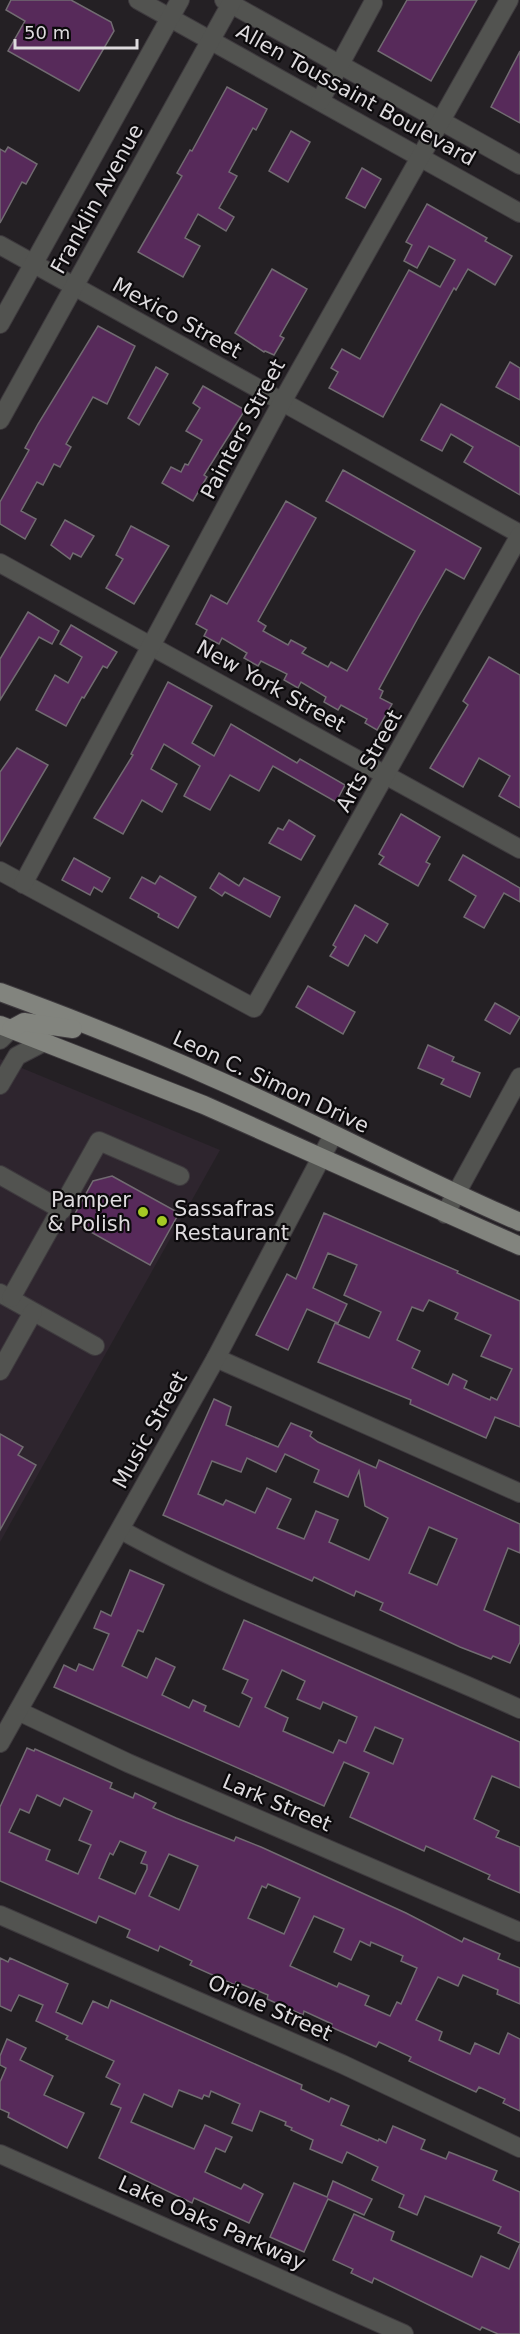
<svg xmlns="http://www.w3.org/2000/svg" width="520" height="2334" viewBox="0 0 520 2334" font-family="'DejaVu Sans',sans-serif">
<rect width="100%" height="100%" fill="#242024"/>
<path fill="#2e252e" d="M0,1059L220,1150L0,1542Z"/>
<g fill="#572a5a" stroke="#716b71" stroke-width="1.5" fill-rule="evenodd">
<path d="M11,0H71L111,22L114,31L79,91L8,51L25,21L6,10Z"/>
<path d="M407,0H477L431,81L378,51Z"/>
<path d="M520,51V123L491,107Z"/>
<path d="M227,87L267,109L256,130L253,128L229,172L237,176L219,208L234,217L226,231L198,214L185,238L200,246L183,277L138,252L182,176L177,173L190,150L192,151Z"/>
<path d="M291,131L310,142L288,182L269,171Z"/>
<path d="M8,147L37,164L26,184L22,182L0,223V149L5,152Z"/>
<path d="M362,168L381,179L365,208L346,198Z"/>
<path d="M427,204L487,238L485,241L512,256L495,285L468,269L456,290L454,288L383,417L329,388L338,372L331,368L342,349L360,359L409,270L440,287L455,260L429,246L417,268L404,261L412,245L406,242Z"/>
<path d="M272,269L307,289L280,336L284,338L274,355L265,351L264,352L235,333Z"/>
<path d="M98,326L135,346L107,404L93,397L66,444L71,447L60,467L54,464L43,485L37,482L21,511L36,519L25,539L0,524V502L29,450L25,448L38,424Z"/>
<path d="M510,362L520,368V400L496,387Z"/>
<path d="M156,367L168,374L139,425L128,418Z"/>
<path d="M203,386L245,410L204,475L207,477L193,501L162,483L171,467L181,472L185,464L188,465L202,440L186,431L200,408L193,403Z"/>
<path d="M441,404L520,447V495L464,462L473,447L451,434L442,451L421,440Z"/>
<path d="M343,470L481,548L464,579L446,569L419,616L379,689L383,691L380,698L392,704L377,730L365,723L367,719L341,705L338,710L324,702L326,697L301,682L298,688L284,680L287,674L261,661L258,666L244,658L247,653L222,638L219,644L204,636L207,630L196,624L211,595L227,604L286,501L316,518L258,621L266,626L263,631L288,645L291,640L306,648L302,653L328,667L331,662L347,671L415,551L326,501Z"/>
<path d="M65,520L94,536L81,557L73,553L70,559L51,545Z"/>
<path d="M131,526L169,546L134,604L106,588L123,559L116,555Z"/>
<path d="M28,612L59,631L52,644L39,637L0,700V659Z"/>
<path d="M71,625L117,652L107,668L103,666L84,698L82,697L66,726L36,710L55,675L68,683L82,657L60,644Z"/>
<path d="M489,657L520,675V808L499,796L510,776L479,758L463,787L430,768L468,705L463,701Z"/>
<path d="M168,682L212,706L192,743L214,756L231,724L297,763L300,759L345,785L336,802L273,766L259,791L230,775L210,810L184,796L200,766L164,744L151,769L177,784L162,812L142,800L123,834L94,818L133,755L131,754Z"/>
<path d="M17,748L48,765L0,846V772Z"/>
<path d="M401,814L440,837L426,862L430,864L418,886L379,864L384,857L379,854Z"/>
<path d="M289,820L315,836L301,860L269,843L278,828L283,830Z"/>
<path d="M463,855L520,888V902L504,893L484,928L464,917L476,896L449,880Z"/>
<path d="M74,858L110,878L102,892L94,887L90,895L62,880Z"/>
<path d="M219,873L239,886L244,878L280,897L270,917L225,892L222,896L210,888Z"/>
<path d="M160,876L196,897L178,928L158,917L159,914L130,898L142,877L155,884Z"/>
<path d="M355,905L388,924L377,943L365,935L348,966L330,956L336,947L333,945Z"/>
<path d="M308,986L355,1012L343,1034L296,1007Z"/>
<path d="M495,1003L520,1017L510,1034L485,1020Z"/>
<path d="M428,1045L454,1057L452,1061L480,1073L470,1097L441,1084L444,1079L418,1068Z"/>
<path d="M112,1176L179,1213L150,1265L71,1221L93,1181Z"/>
<path d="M324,1213L458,1271L457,1273L520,1301V1427L495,1417L486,1438L410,1404L411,1400L318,1362L335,1323L369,1338L381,1312L344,1295L357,1265L328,1253L313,1288L347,1304L338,1323L307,1309L288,1350L256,1335L287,1274L296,1279ZM429,1300L458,1313L455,1319L491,1335L481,1356L512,1369L497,1400L491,1397L490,1400L464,1388L467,1381L453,1374L448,1385L412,1368L420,1351L397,1340L412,1307L423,1311Z"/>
<path d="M214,1399L231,1407L226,1425L278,1447L291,1423L312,1432L310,1436L318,1442L376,1468L379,1460L520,1524V1553L508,1548L484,1610L520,1626V1642L510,1663L493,1656L491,1659L460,1647L380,1610L383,1603L356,1591L354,1596L314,1577L312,1581L163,1515ZM285,1454L319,1470L314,1482L348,1497L359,1471L365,1506L388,1518L369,1560L329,1542L338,1520L316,1511L304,1539L277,1528L291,1499L267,1488L255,1513L226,1500L223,1505L198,1494L212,1461L241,1472L247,1458L276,1472ZM429,1527L457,1539L437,1585L409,1573Z"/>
<path d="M0,1434L23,1447L18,1455L36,1465L0,1530Z"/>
<path d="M130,1570L164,1585L143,1632L138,1630L122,1666L147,1678L156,1658L175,1667L162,1695L189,1708L193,1700L206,1706L204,1711L239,1727L252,1698L242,1693L248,1680L223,1669L244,1620L520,1742V1788L492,1776L474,1819L499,1831L496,1837L520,1847V1893L488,1879L490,1875L426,1846L424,1851L350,1817L369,1773L344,1762L324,1806L54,1687L64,1665L76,1671L79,1664L93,1670L109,1634L94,1628L101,1611L111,1616ZM282,1670L305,1681L297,1699L320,1709L323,1702L357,1717L346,1743L339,1740L333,1753L283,1731L288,1718L265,1707ZM375,1727L403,1739L393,1764L364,1751Z"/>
<path d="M27,1748L34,1751L35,1749L112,1783L110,1788L133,1798L135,1793L156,1803L153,1808L176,1818L219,1835L234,1841L236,1837L261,1847L406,1913L462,1942L464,1938L500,1954L498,1959L520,1968V2004L497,1994L498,1990L463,1975L458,1986L438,1977L416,2020L442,2032L439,2040L470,2054L475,2043L499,2054L508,2033L520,2039V2111L503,2103L505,2099L479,2087L476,2092L409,2061L411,2057L379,2042L376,2047L331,2027L332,2024L304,2011L303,2015L267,1999L268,1995L236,1982L235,1985L190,1965L192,1961L160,1946L158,1951L127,1937L130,1930L99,1916L96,1923L0,1881V1807ZM37,1795L60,1806L64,1798L92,1811L79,1840L91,1845L78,1874L46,1860L50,1850L9,1832L20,1809L29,1813ZM120,1841L146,1852L141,1863L147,1865V1869L135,1894L99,1878L110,1853L113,1855ZM169,1854L198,1866L179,1910L149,1896ZM268,1884L300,1898L284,1934L248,1918L262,1886L266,1888ZM314,1916L344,1929L334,1952L351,1960L360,1941L370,1946L371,1942L403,1956L401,1961L417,1968L401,2004L397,2002L390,2016L365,2005L369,1996L339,1983L337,1987L290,1966Z"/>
<path d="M0,1958L8,1962L10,1958L68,1984L56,2012L82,2024L93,2001L108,2008L111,2000L302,2085L301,2089L329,2102L331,2098L349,2106L341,2125L378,2141L379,2139L386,2143L393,2126L425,2140L421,2149L446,2159L449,2152L497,2171L493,2180L520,2192V2243L498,2233L501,2227L425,2196L417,2215L399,2207L404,2195L372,2180L378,2167L347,2152L342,2163L310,2149L313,2140L291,2130L292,2128L285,2125L286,2122L260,2111L252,2131L232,2123L240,2104L211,2091L209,2097L204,2095L202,2099L179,2090L172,2107L144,2094L131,2122L194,2149L205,2125L232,2137L225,2152L216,2148L205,2172L241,2189L244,2184L263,2194L249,2223L194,2198L192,2203L99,2158L121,2108L111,2104L120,2084L106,2077L114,2061L66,2039L68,2036L36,2021L43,2005L19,1995L11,2011L0,2006Z"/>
<path d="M7,2039L26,2048L20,2060L53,2076L44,2095L84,2113L67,2148L8,2117L9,2113L0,2109V2082L6,2068L0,2065V2056Z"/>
<path d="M333,2181L372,2199L364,2215L328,2199L304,2252L270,2237L294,2183L327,2197Z"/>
<path d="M354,2214L394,2232L391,2240L472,2277L481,2256L509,2269L520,2244V2334H498L482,2327L480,2330L374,2278L372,2283L351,2273L353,2269L333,2260Z"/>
</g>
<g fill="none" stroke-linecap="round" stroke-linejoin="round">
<defs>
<g id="minor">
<path d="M138,0L520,213"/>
<path d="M224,0L520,165"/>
<path d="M320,101L373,3"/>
<path d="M0,245L520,534"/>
<path d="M0,324L180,0"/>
<path d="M0,420L233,0"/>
<path d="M0,563L520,849"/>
<path d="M0,871L254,1008L520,535"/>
<path d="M23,884L282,402L509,0"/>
<path d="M0,1040L11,1029"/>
<path d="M0,1085L17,1056L46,1041"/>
<path d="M0,1175L62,1210"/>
<path d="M445,1214L520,1077"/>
<path d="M0,1293L95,1346"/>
<path d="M11,1298L99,1141L180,1176"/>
<path d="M216,1358L520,1493"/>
<path d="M0,1371L33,1312"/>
<path d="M121,1530C249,1601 387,1648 520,1709"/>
<path d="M18,1711L128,1763L520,1932"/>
<path d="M0,1743L216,1358L333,1135"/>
<path d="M0,1915L342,2064L520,2148"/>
<path d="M0,2154L404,2334"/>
</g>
<g id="major">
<path d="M0,992C71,1018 142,1046 211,1077C315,1122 415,1177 520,1222"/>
<path d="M0,1025L204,1105L520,1246"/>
<path d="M11,1029L24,1022L73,1029"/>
</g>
</defs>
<use href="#minor" stroke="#3e3a3e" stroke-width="20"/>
<use href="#major" stroke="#3e3a3e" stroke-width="20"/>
<use href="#minor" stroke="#525350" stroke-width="18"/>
<use href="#major" stroke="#82847e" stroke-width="18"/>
</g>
<g fill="#a4c824" stroke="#0c0a0c" stroke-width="2">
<circle cx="143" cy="1212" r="6"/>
<circle cx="162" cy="1221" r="6"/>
</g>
<g text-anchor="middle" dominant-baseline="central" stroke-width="4.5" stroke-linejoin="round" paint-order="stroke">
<g font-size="21" fill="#dedbde" stroke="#0c0a0c">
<text transform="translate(356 95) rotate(29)">Allen Toussaint Boulevard</text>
<text transform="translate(97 199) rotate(-61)">Franklin Avenue</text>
<text transform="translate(177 318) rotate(29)">Mexico Street</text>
<text transform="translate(243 429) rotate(-62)">Painters Street</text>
<text transform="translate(271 686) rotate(29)">New York Street</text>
<text transform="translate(369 761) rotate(-61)">Arts Street</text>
<text transform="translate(271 1082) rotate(25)">Leon C. Simon Drive</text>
<text transform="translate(150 1430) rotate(-61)">Music Street</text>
<text transform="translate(277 1803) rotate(23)">Lark Street</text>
<text transform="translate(270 2008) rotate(24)">Oriole Street</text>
<text transform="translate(212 2223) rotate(24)">Lake Oaks Parkway</text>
</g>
<g font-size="21" fill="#dedbde" stroke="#0c0a0c" text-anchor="end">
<text x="131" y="1200">Pamper<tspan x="131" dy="24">&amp; Polish</tspan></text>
<text x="174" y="1209" text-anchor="start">Sassafras<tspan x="174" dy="24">Restaurant</tspan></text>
</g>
</g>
<path d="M15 39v9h122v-9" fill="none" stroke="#dedbde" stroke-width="3"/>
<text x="24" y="39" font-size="18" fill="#dedbde" stroke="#0c0a0c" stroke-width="4.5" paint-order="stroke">50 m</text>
</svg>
